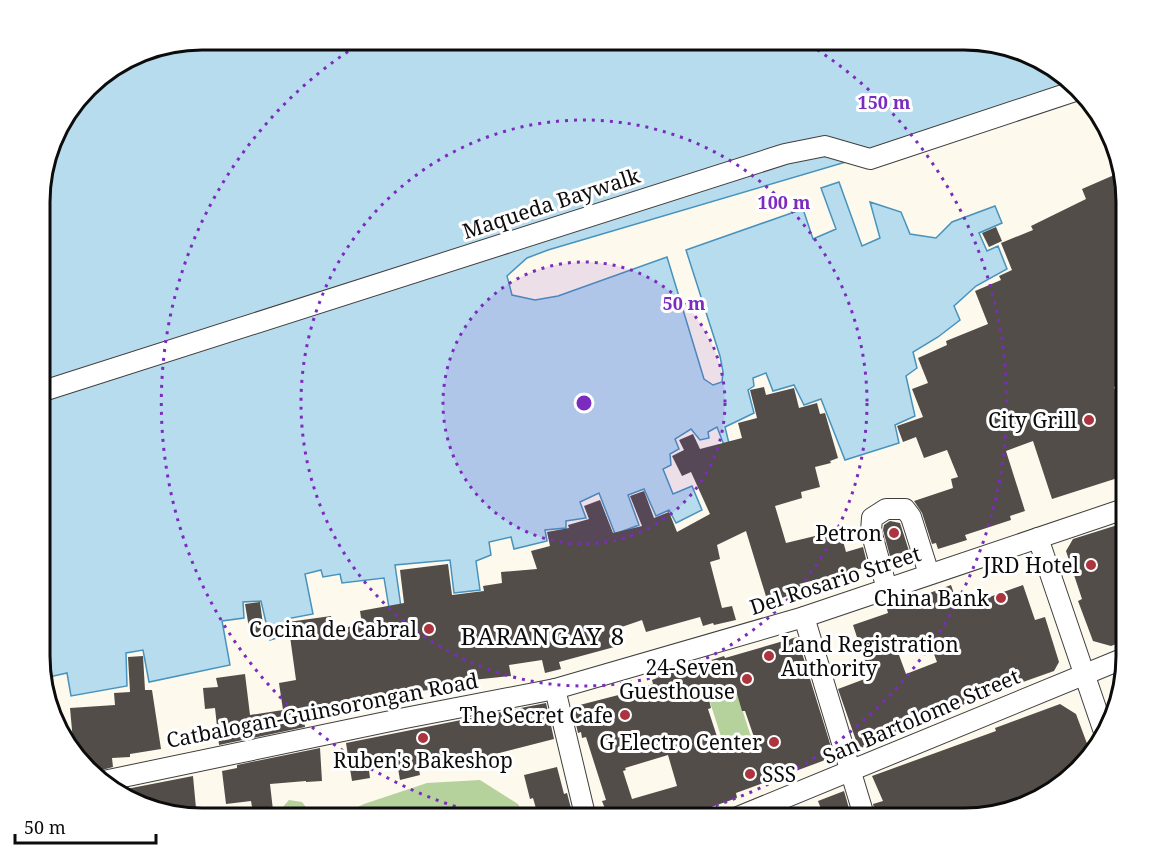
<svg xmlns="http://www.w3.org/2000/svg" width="1166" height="858" viewBox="0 0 1166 858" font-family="'Noto Serif',serif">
<rect width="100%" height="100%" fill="#fdf9ed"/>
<g fill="#b6d29c">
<path d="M735,687L752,740L725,749L708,696Z"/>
<path d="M480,780L518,804L526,819H332L364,804L427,783Z"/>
<path d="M289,800L302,802L309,811L310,819H281V809Z"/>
</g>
<path fill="#b7dcee" stroke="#4793bd" stroke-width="1.5" d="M201,39H975L1064,73L1074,85L883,151L548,250L527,258L507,276L512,295L535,300L558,296L667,257L704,379L713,385L722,382L723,372L720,356L686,250L803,209L813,239L836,229L821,188L839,182L862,246L880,238L870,202L901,212L910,234L936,238L952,222L995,206L1002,223L979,233L987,251L998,246L1007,269L976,286L954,306L960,320L938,337L913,352L917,368L906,376L915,416L895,425L899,443L845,460L821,399L804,405L794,385L773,391L766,373L753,378L754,386L748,390L754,413L725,427L732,456L729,458L717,427L708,432L709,438L700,440L691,429L675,439L679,449L670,454L671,465L663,469L673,494L692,486L702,510L676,523L669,510L656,516L644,489L628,495L639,525L615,534L599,493L580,502L586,518L566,521V528L545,530L547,541L514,549L511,537L489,542L491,555L476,561L480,590L454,593L450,560L395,565L401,607L389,608L384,578L342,583L340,574L323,577L321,570L305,574L313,614L286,619L287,635L270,640L261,601L243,602L244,618L222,621L230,665L149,682L143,650L126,653L127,686L71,696L67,673L49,677L56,723L40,678V180L61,120L95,79L149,48Z"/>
<g fill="#534d49" fill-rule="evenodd">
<path d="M1121,172L1127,191V381L1114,387L1127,424V475L1052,499L1033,441L1006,451L1025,511L1010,516L1011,520L965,535L967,540L938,549L936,543L932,544L922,513L914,501L953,488L951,479L958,477L947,450L924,458L916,437L903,442L897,426L923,417L912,389L928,383L918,358L947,345L946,341L988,324L975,291L1001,280L999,276L1012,270L1001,243L1033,230L1031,226L1086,199L1082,189Z"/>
<path d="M996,227L1002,241L989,247L982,233Z"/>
<path d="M764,387L766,395L794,388L799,408L817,403L820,414L825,413L838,458L830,461L831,463L815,467L820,487L801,492L802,498L775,506L786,543L840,530L846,552L863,547L867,563L862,565L863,568L799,584L801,591L768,603L746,531L717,545L720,559L710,562L722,608L732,606L736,620L714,625L713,623L703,626L700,617L646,632L642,620L613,630L618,646L559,662L561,669L545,673L542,660L509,665L511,676L463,681V686L420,691V696L383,701L382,697L349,705V707L331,710L332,714L304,718L305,727L219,745L215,708L205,709L203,688L218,687L216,678L245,674L250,715L283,710L279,683L296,680L288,622L331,616L334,630L362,624L360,611L404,603L400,570L448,564L452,595L484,591L483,586L502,583L501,572L537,569L531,551L550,546L547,532L569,528L568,525L589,519L584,506L600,500L613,533L642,526L630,496L644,491L654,518L669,512L677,532L710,514L691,472L682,476L672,456L684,450L679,440L693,434L700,449L742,438L738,423L757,418L750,390Z"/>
<path d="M890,521L900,523L909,551L890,556L883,530L884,525Z"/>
<path d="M1127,522V640L1111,646L1093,641L1078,601L1082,599L1066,551L1073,539Z"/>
<path d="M951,585L959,608L1023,585L1035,620L1045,617L1059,662L1054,671L986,695L859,749L838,689L870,677L853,625L888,613L887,609ZM927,636L937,662L906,674L896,647Z"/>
<path d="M260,602L264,632L250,634L245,604Z"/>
<path d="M797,637L832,750L828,759L736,793L737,798L677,819H609L602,801L606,800L586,737L582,738L581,732L578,733L572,707L634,691L653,684L652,680L673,672L724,656L725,658ZM735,687L742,711H745L755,740L722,752L708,709L711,708L708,696ZM668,755L677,786L632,799L623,771L626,770L625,768Z"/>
<path d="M143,656L145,690H152L161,749L130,754V757L112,758L113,767L91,773L64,741H73L70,708L115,705L114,693L130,692L128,657Z"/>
<path d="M546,703L554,739L460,763L419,770L420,775L400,780L396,757L368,763L370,778L352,781L346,743Z"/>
<path d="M1060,704L1076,714L1092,757L1037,802L1010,808L1009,805L965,819H950L948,814L935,819H877L873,804L883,801L872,776L996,731L995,728Z"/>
<path d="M320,748L322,781L306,782V781L270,784L274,819H254L251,801L226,804L222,771L237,768V765Z"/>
<path d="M557,767L564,794L567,793L572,812L539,819L533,798L530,799L524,775Z"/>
<path d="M193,776L197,819H191L116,791Z"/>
<path d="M844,791L852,819H825L818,801Z"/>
</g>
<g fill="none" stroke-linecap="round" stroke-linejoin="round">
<defs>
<g id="minor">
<path d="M40,392L785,154L825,146L870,159L1078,90"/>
<path d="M1038,538L1103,729"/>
<path d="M887,589L871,531L872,518L886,509H905L911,517L929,574"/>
<path d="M804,617L865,819"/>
<path d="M555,689L586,819"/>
<path d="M99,782L405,718L555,689L804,617L1127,508"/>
<path d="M733,819L1127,657"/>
</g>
</defs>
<use href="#minor" stroke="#3f3f3f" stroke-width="22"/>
<use href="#minor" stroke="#fff" stroke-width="20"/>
</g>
<circle cx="584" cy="403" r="141" fill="#7b2cbf" fill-opacity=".12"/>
<g fill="none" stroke="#7b2cbf" stroke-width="3" stroke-dasharray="3 6">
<circle cx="584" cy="403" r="141"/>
<circle cx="584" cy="403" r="283"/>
<path d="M499 818A424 424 0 0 1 366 40M802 40A424 424 0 0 1 669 818"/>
</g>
<g fill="#ab343f" stroke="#fff" stroke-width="2">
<circle cx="1089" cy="420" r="6"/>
<circle cx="894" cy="533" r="6"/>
<circle cx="1091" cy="565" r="6"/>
<circle cx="1001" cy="598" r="6"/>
<circle cx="429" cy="629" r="6"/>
<circle cx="769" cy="656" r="6"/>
<circle cx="747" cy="679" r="6"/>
<circle cx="625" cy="715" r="6"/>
<circle cx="423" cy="738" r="6"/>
<circle cx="774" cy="742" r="6"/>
<circle cx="750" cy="774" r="6"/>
</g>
<g text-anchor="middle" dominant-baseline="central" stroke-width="6" stroke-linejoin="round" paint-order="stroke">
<g font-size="21" fill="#0c0c0c" stroke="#fff">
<text transform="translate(551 203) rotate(-18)">Maqueda Baywalk</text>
<text transform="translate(835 580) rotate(-18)">Del Rosario Street</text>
<text transform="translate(322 710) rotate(-11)">Catbalogan-Guinsorongan Road</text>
<text transform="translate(921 716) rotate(-23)">San Bartolome Street</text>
</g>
<g font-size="21" fill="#0c0c0c" stroke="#fff" text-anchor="end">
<text x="1077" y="420">City Grill</text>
<text x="882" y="533">Petron</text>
<text x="1079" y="565">JRD Hotel</text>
<text x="989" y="598">China Bank</text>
<text x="417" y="629">Cocina de Cabral</text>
<text x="781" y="644" text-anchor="start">Land Registration<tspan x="781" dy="24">Authority</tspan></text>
<text x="735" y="667">24-Seven<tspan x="735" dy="24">Guesthouse</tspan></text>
<text x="613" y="715">The Secret Cafe</text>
<text x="762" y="742">G Electro Center</text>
<text x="423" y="760" text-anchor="middle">Ruben's Bakeshop</text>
<text x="762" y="774" text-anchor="start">SSS</text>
</g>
<g font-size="24" letter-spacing="1.5" fill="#0c0c0c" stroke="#fff">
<text x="543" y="635">BARANGAY 8</text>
</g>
</g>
<path d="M0 0H1166V858H0ZM202 50H964A152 152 0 0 1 1116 202V656A152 152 0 0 1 964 808H202A152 152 0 0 1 50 656V202A152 152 0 0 1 202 50Z" fill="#fff" fill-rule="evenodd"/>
<path fill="none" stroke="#0c0c0c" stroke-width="3" d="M202 50H964A152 152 0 0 1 1116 202V656A152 152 0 0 1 964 808H202A152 152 0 0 1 50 656V202A152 152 0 0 1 202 50Z"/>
<circle cx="584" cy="403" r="9" fill="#7b2cbf" stroke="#fff" stroke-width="3"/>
<g font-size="18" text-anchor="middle" font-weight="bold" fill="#7b2cbf" stroke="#fff" stroke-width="6" stroke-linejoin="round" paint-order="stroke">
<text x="884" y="109">150 m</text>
<text x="784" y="209">100 m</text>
<text x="684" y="310">50 m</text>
</g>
<path d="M15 834v9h141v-9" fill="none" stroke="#0c0c0c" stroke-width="3"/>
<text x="24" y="834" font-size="18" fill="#0c0c0c" stroke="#ffffff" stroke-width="4.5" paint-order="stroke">50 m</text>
</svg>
